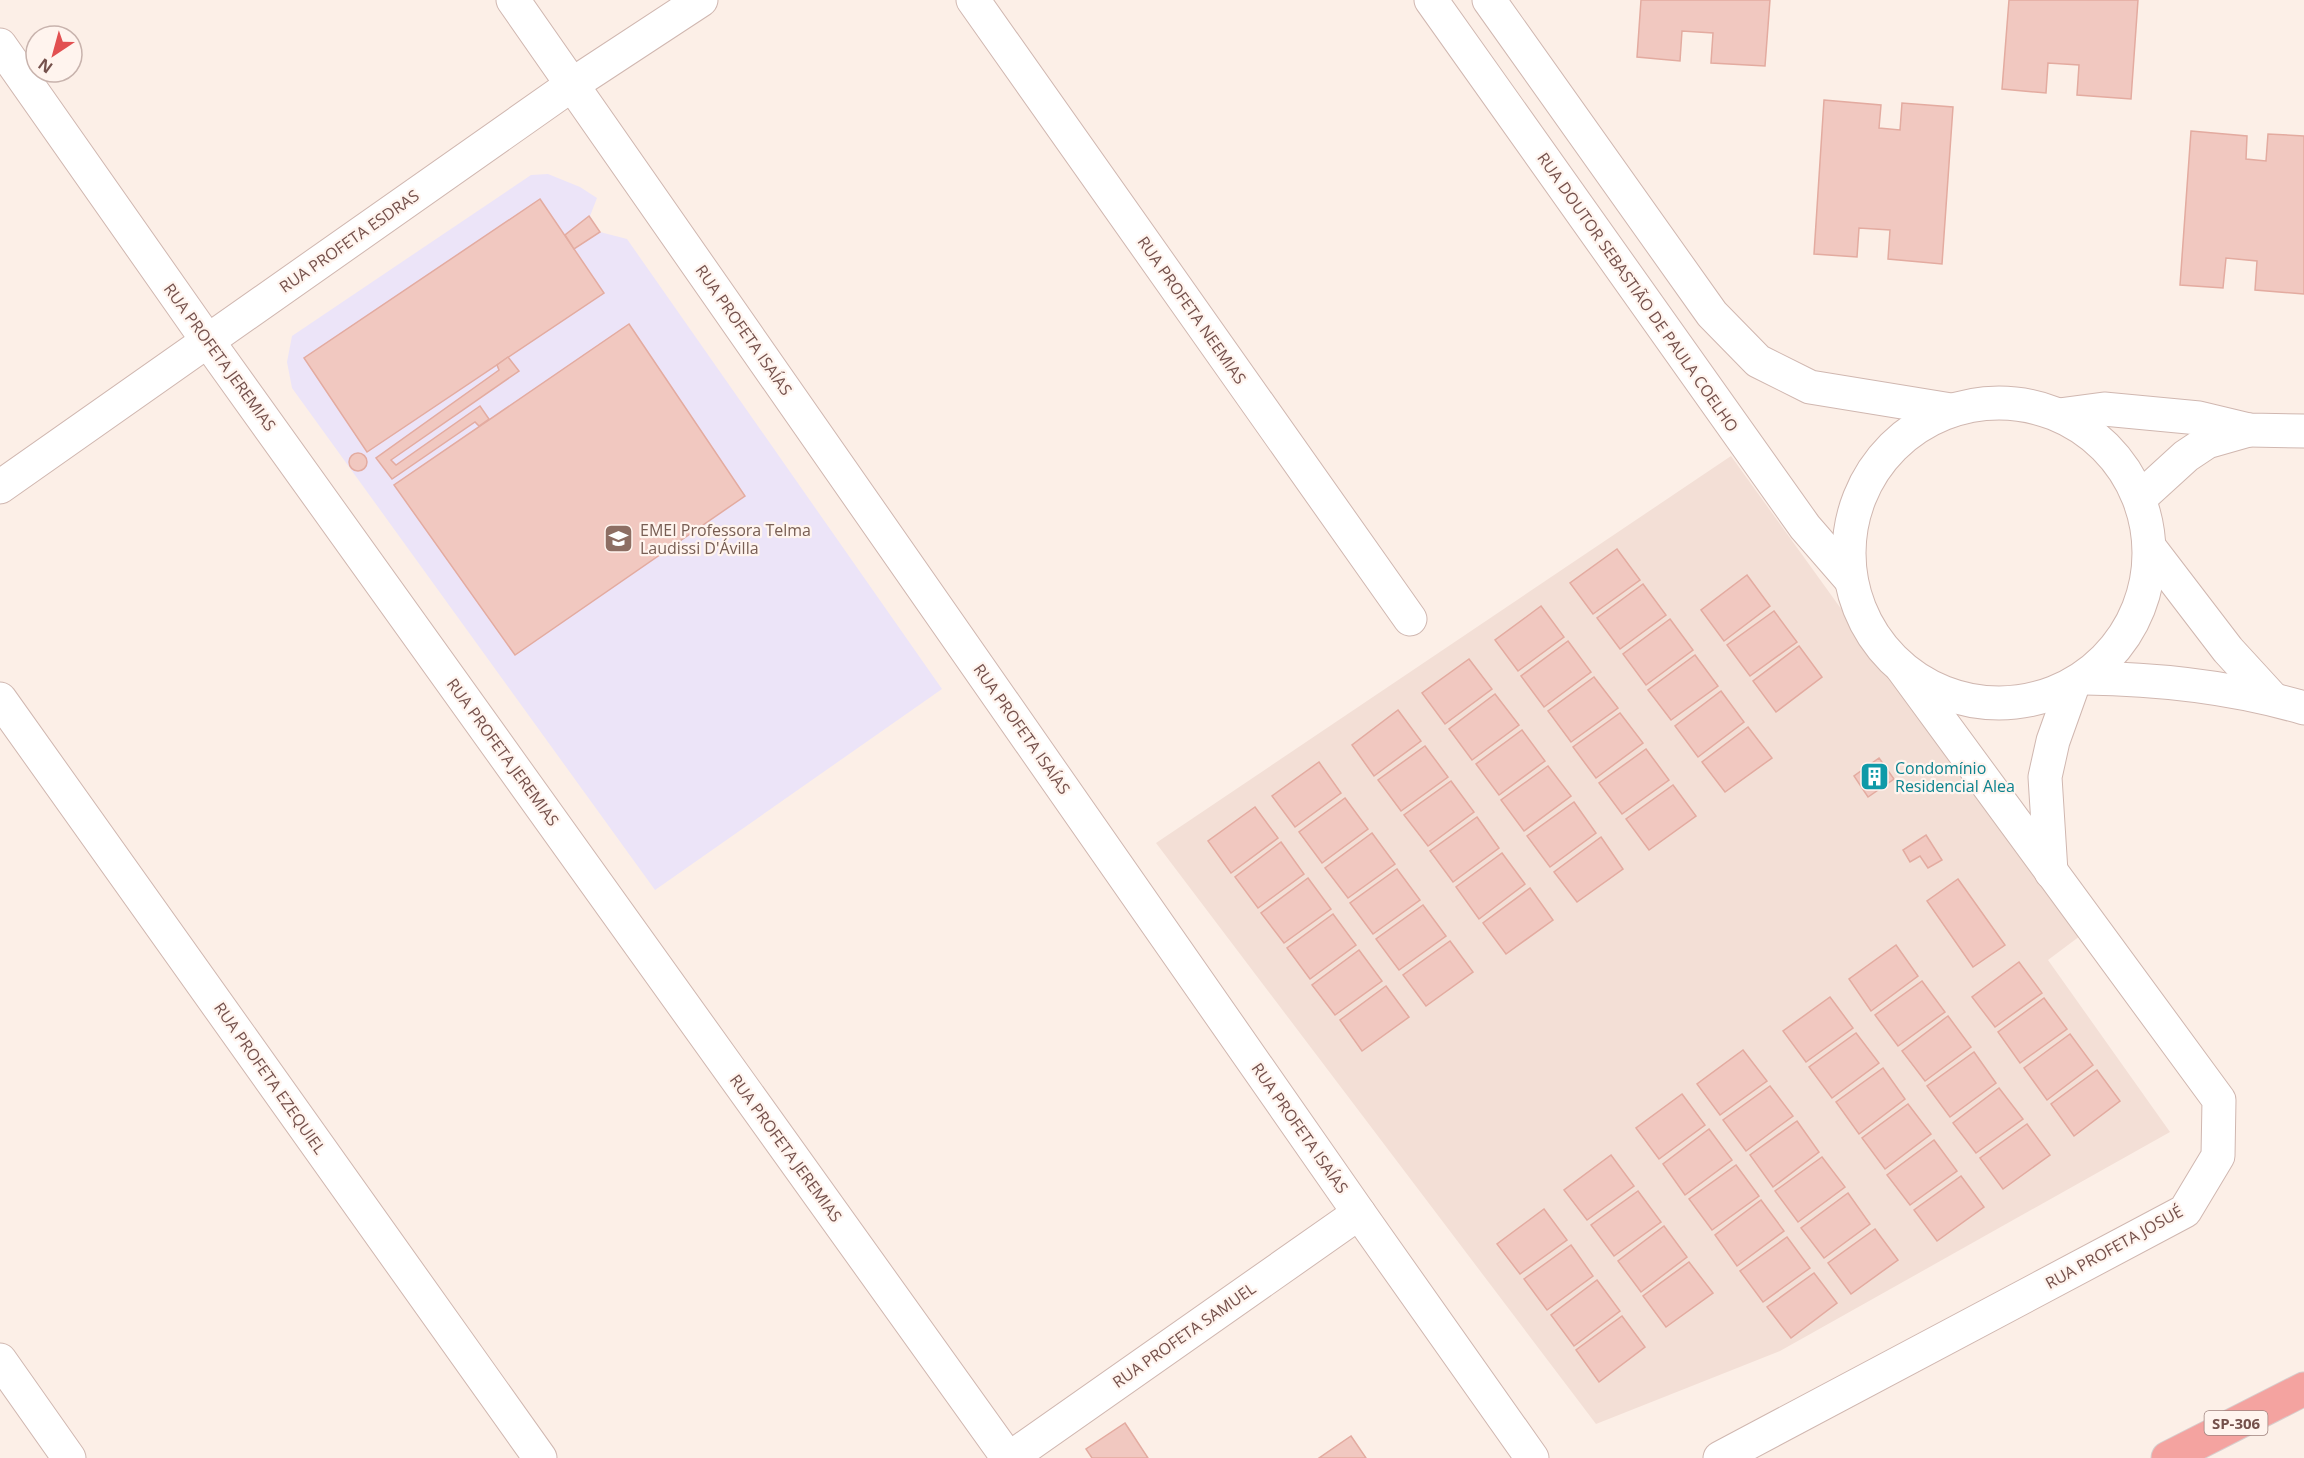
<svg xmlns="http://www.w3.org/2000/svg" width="2304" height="1458" viewBox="0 0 2304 1458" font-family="'Open Sans',sans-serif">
<rect width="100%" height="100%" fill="#fcefe7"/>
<path fill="#f3dfd6" d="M1731,456L1963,778L2080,936L2048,960L2170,1132L1780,1351L1596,1424L1156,843Z"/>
<path fill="#ece4f8" d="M548,174L580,187L597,198L590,216L600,232L627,239L942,689L655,890L292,388L287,362L292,336L531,175Z"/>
<g fill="#f1c8c0" stroke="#e3aba0" stroke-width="1.5">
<path d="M1641,0H1770L1765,66L1711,63L1713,33L1682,31L1680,61L1637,57Z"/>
<path d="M2009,0H2138L2131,99L2077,95L2079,65L2048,63L2046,93L2002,89Z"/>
<path d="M1824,100L1881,105L1879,128L1900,130L1902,103L1953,107L1942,264L1888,259L1890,230L1859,228L1857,257L1814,254Z"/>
<path d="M2191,131L2247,136L2246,159L2266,161L2268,134L2304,136V294L2255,290L2257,261L2226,258L2223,288L2180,285Z"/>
<path d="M540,199L604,293L367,452L304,358Z"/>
<path d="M589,216L600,232L574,249L565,235Z"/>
<path d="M629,324L745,496L515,655L394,485Z"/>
<path d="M508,357L519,371L391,460L396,465L480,406L489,419L479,426L475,422L392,479L376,458L499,370L497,365Z"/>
<circle cx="358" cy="462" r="9"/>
<path d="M1617,549L1640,580L1593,614L1570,583Z"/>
<path d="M1747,575L1770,606L1724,641L1701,610Z"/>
<path d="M1643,584L1666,615L1620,649L1597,618Z"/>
<path d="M1541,606L1564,637L1518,671L1495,640Z"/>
<path d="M1774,611L1797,642L1750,676L1727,645Z"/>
<path d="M1670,619L1693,650L1646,685L1623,654Z"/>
<path d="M1568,641L1591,672L1544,707L1521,676Z"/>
<path d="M1799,646L1822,677L1776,712L1753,681Z"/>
<path d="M1695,655L1718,686L1671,720L1648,690Z"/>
<path d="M1469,659L1492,689L1445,724L1422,693Z"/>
<path d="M1594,677L1618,708L1571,742L1548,711Z"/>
<path d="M1721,691L1744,722L1698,757L1675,726Z"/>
<path d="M1495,694L1519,725L1472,760L1449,729Z"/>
<path d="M1398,710L1421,741L1374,776L1352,745Z"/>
<path d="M1620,713L1643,743L1596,778L1573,747Z"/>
<path d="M1748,727L1772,758L1725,792L1702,762Z"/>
<path d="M1522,730L1545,761L1499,795L1476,764Z"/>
<path d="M1425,746L1448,777L1401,811L1378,780Z"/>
<path d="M1646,749L1669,780L1622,814L1599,783Z"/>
<path d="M1879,758L1894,779L1868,797L1854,776Z"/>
<path d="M1319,762L1341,793L1295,827L1272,796Z"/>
<path d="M1548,766L1571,796L1524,831L1501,800Z"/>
<path d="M1451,781L1474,812L1428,846L1404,815Z"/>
<path d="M1673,785L1696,816L1649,850L1626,819Z"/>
<path d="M1345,798L1368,829L1322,863L1299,832Z"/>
<path d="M1574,802L1596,833L1550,867L1527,836Z"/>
<path d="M1255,807L1278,838L1231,873L1208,841Z"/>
<path d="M1477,817L1499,848L1453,882L1430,851Z"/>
<path d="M1372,833L1395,864L1348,898L1325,868Z"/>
<path d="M1926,835L1942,860L1928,868L1920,856L1910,862L1903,850Z"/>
<path d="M1601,837L1623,869L1577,902L1554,872Z"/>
<path d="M1281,842L1304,874L1258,908L1235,877Z"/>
<path d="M1502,853L1525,884L1479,919L1456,887Z"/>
<path d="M1397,869L1420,900L1373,934L1350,903Z"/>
<path d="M1308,878L1331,909L1284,943L1261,913Z"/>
<path d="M1958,879L2005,945L1973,967L1927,901Z"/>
<path d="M1530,888L1553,920L1506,954L1483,923Z"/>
<path d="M1423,905L1446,936L1399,970L1376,939Z"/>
<path d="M1333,914L1356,945L1310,979L1287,948Z"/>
<path d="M1450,941L1473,972L1426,1006L1403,975Z"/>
<path d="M1896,945L1918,976L1871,1011L1849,979Z"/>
<path d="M1359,950L1382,981L1335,1015L1312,985Z"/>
<path d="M2019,962L2042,993L1995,1027L1972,997Z"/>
<path d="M1922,981L1945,1012L1898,1046L1875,1015Z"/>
<path d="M1386,986L1409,1017L1362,1051L1340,1020Z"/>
<path d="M1830,997L1853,1028L1806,1062L1783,1031Z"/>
<path d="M2044,998L2067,1029L2020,1063L1998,1032Z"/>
<path d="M1948,1016L1971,1047L1925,1081L1902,1051Z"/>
<path d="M1856,1033L1879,1063L1832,1098L1809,1067Z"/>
<path d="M2070,1034L2093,1065L2047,1100L2024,1068Z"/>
<path d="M1743,1050L1767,1081L1720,1115L1697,1084Z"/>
<path d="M1974,1052L1996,1083L1950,1117L1927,1086Z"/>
<path d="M1883,1068L1905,1099L1859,1134L1836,1102Z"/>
<path d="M2097,1070L2120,1101L2074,1136L2051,1104Z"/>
<path d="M1770,1086L1793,1116L1746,1151L1723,1120Z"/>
<path d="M1999,1088L2023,1119L1976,1153L1953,1123Z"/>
<path d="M1682,1094L1705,1125L1659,1159L1636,1128Z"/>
<path d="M1908,1104L1931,1134L1885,1169L1862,1138Z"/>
<path d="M1797,1121L1819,1152L1773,1187L1750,1155Z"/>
<path d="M2027,1124L2050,1155L2003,1189L1980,1158Z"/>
<path d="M1709,1129L1732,1160L1685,1195L1663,1164Z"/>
<path d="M1934,1140L1957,1171L1910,1205L1887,1175Z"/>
<path d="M1611,1155L1634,1186L1587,1220L1564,1190Z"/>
<path d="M1822,1157L1845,1187L1798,1222L1775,1191Z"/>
<path d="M1736,1165L1759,1196L1712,1230L1689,1199Z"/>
<path d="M1961,1176L1984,1207L1937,1241L1914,1210Z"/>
<path d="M1638,1191L1661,1222L1614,1256L1591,1225Z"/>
<path d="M1848,1193L1870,1224L1824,1258L1801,1228Z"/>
<path d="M1761,1200L1784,1231L1737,1266L1715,1235Z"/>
<path d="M1544,1209L1567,1240L1520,1274L1497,1244Z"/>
<path d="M1664,1226L1687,1257L1641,1292L1618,1261Z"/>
<path d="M1875,1229L1898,1260L1851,1294L1828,1263Z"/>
<path d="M1787,1237L1810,1268L1763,1302L1740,1271Z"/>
<path d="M1571,1245L1593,1276L1547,1310L1524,1279Z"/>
<path d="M1689,1262L1713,1293L1666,1327L1643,1296Z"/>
<path d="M1814,1273L1837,1303L1791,1338L1767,1307Z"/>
<path d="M1597,1280L1620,1311L1574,1346L1551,1315Z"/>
<path d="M1622,1316L1645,1347L1599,1382L1576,1350Z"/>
<path d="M1125,1423L1148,1458H1092L1086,1449Z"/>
<path d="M1351,1436L1366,1458H1319Z"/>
</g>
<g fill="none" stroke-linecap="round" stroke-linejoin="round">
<defs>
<g id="minor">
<path d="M513,0L1359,1213L1532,1458"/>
<path d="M973,0L1410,619"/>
<path d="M1431,0L1805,527L1851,580"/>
<path d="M1489,0L1712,314L1758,361L1810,387L1951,410"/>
<path d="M0,45L207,340L1008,1458"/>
<circle cx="1999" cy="553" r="150"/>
<path d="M2059,415L2104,409L2199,418L2249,430L2304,431"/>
<path d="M0,487L573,84L701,0"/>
<path d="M2140,498L2186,456L2207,442L2249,430"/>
<path d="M2150,548L2228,650L2273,699"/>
<path d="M2085,678C2159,679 2233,687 2304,708"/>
<path d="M0,699L540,1458"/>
<path d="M2051,872L2045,777L2053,741L2073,685"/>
<path d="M0,1360L69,1458"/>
<path d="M1010,1458L1359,1213"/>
<path d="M1720,1458L2185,1211L2218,1156L2219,1100L1902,668"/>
</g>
<path id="highway" d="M2168,1458L2304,1389"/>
</defs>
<use href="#minor" stroke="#d0b7b0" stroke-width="35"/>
<use href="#highway" stroke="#d8cecd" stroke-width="35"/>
<use href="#minor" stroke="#fff" stroke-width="33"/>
<use href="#highway" stroke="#f4a3a0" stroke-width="33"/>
</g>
<defs>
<symbol id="school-square" viewBox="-11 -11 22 22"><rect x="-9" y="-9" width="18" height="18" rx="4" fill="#8d6e63" stroke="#fff4ee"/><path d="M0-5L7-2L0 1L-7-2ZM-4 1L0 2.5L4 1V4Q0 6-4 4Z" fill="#fff"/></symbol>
<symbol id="building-square" viewBox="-11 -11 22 22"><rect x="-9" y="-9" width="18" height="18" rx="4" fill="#0f9aa8" stroke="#fff4ee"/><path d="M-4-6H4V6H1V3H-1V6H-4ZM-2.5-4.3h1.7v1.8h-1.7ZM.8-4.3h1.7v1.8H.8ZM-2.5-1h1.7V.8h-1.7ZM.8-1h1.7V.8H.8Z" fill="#fff"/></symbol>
</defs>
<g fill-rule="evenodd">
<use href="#school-square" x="602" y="522" width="33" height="33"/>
<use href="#building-square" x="1858" y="760" width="33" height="33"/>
</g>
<g text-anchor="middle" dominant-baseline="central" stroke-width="4.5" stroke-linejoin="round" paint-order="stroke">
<rect fill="#fff4ee" stroke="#9e827d" stroke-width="1.5" x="2204.5" y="1411" width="63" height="24" rx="4.5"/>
<g font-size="15" font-weight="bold" fill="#75514c">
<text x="2236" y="1423">SP-306</text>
</g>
<g font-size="16" fill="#75514c" stroke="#fff4ee">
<text transform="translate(349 241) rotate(-35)">RUA PROFETA ESDRAS</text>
<text transform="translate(1638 292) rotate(55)">RUA DOUTOR SEBASTIÃO DE PAULA COELHO</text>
<text transform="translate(1192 310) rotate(55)">RUA PROFETA NEEMIAS</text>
<text transform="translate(744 330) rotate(55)">RUA PROFETA ISAÍAS</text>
<text transform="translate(220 357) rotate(54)">RUA PROFETA JEREMIAS</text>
<text transform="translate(1022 729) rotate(55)">RUA PROFETA ISAÍAS</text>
<text transform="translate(503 752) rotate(54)">RUA PROFETA JEREMIAS</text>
<text transform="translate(270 1078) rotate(55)">RUA PROFETA EZEQUIEL</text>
<text transform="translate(1300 1128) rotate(55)">RUA PROFETA ISAÍAS</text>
<text transform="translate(786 1148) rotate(54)">RUA PROFETA JEREMIAS</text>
<text transform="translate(2114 1247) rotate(-29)">RUA PROFETA JOSUÉ</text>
<text transform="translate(1184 1335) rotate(-35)">RUA PROFETA SAMUEL</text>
</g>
<g font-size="16" fill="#785e54" stroke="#fff4ee" text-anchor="start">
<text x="640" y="530">EMEI Professora Telma<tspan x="640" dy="18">Laudissi D'Ávilla</tspan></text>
</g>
<g font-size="16" fill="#0d838f" stroke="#fff4ee" text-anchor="start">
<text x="1895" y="768">Condomínio<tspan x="1895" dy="18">Residencial Alea</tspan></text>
</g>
</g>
<g transform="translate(54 54) rotate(216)"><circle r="28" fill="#fff4ee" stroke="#c8b3ad" stroke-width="1.5"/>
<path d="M0-4.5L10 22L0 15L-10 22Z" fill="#e25051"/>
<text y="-9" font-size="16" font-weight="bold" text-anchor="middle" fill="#75514c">N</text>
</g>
</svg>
